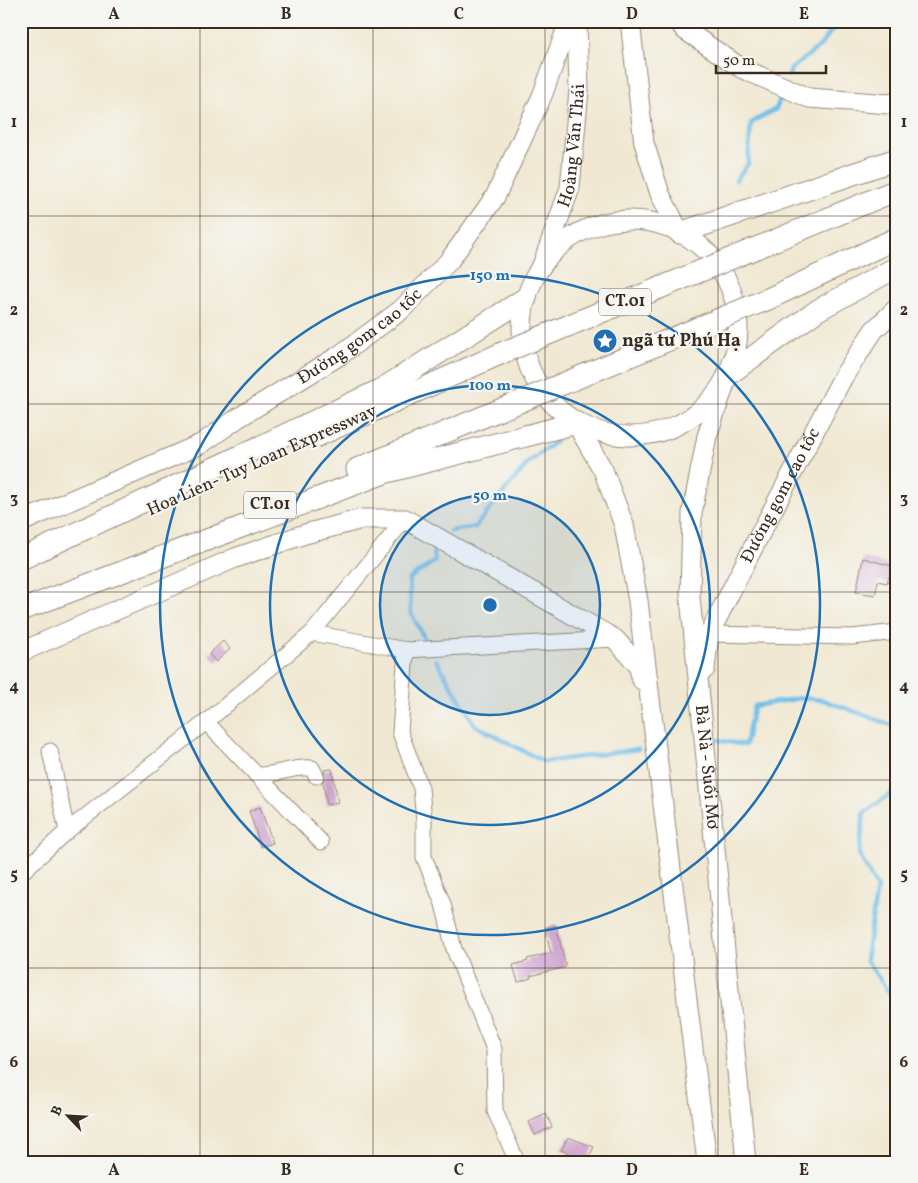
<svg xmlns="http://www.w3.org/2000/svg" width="918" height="1183" viewBox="0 0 918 1183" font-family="Vollkorn,serif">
<rect width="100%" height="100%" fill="#f6f6f2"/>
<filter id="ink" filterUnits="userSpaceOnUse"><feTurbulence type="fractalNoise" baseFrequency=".02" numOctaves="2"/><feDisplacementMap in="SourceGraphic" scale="10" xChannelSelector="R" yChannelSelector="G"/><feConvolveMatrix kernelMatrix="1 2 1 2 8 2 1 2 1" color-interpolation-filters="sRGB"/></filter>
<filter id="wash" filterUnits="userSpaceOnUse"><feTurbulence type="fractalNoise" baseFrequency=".0096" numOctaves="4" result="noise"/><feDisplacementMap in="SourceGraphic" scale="20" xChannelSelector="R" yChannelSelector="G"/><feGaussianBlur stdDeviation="1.12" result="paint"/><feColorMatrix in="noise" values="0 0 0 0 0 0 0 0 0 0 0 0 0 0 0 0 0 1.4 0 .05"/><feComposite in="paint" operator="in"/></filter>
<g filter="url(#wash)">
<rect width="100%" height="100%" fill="#f0e8d2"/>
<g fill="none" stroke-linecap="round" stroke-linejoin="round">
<g stroke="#6ebee9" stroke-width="4.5">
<path d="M789,75L791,69L819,47L839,21"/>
<path d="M736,180L748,164L751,123L776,109L780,99"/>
<path d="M450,531L475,527L528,463L556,441"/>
<path d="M424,638L411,613L409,579L435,561L433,542"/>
<path d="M436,660L475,725L544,762L638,749"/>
<path d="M718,740L745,745L754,706L801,698L823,700L897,727"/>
<path d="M897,789L864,813L859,854L877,888L866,960L897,1004"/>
</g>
</g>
<g id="blocks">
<g fill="#cea3d0">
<path d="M863,558L892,566L887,583L878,581L875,595L856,592Z"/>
<path d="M223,641L230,649L216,662L209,654Z"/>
<path d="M332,769L338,802L327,805L323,782L325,776L324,770Z"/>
<path d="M260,807L273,843L261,847L249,811Z"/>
<path d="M556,925L566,967L530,976L531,978L518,982L513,965L528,961L527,959L551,953L545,928Z"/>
<path d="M546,1114L552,1127L535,1135L529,1122Z"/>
<path d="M568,1137L594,1147L586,1162H568L571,1154L561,1150Z"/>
</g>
</g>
</g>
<g filter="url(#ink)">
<use href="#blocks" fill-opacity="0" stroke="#968978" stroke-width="1"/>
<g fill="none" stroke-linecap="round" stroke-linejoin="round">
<defs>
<g id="minor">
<path d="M312,633L406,650L400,732L421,788L424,821V857L443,904L454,949L494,1049L495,1111L517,1162"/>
<path d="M709,634L852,637L897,632"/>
<path d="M406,650L615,639"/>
<path d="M206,722L321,842"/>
<path d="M50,751L67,831"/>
<path d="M256,775C275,776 292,766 312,768L316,776"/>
<path d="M21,873L67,831L206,722L312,633L405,519"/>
</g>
<g id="major">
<path d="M630,21L644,143L660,194L680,233"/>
<path d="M678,21L685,30L741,68L809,98L889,104L897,102"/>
<circle cx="630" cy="328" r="108"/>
<path id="s1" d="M544,260L570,188L579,90L577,21"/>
<path id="s2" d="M728,375L707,436L692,513L690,597L746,1162"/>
<path d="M576,423L603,470L624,525L638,601L707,1162"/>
<path id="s3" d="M21,522L201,444L238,418L340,355L401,310L449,261L495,197L542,96L565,33V21"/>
<path d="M21,652L235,558L305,534L362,519H405L615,639L638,665L642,680"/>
<path id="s4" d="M705,669L709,634L760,534L843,377L874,330L897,308"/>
</g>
<g id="highway">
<path d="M680,233L897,159"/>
<path d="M749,251L897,190"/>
<path d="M768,299L897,238"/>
<path d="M728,375L818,310L897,267"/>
<path d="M315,437L502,353"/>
<path d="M357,469L519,402"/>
<path d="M21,559L382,389L526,298"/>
<path d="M21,610L387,472L576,423"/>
</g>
</defs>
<use href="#minor" stroke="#968978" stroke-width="17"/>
<use href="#major" stroke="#968978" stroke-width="21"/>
<use href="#highway" stroke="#968978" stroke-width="23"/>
<use href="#minor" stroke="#fff" stroke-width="15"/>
<use href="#major" stroke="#fff" stroke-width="19"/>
<use href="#highway" stroke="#fff" stroke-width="21"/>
<defs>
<g id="highway-bridge">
<path d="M502,353L749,251"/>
<path d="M519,402L768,299"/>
</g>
</defs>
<use href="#highway-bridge" stroke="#968978" stroke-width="23" stroke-linecap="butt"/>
<use href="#highway-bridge" stroke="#fff" stroke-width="21"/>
</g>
</g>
<path fill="none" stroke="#3b2a1e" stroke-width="1" stroke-opacity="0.55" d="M200,21V1162M373,21V1162M545,21V1162M718,21V1162M21,216H897M21,404H897M21,592H897M21,780H897M21,968H897"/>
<circle cx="490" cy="605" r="110" fill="#1f6fb2" fill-opacity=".12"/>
<g fill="none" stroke="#1f6fb2" stroke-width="2.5">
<circle cx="490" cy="605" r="110"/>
<circle cx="490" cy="605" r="220"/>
<circle cx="490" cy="605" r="330"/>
</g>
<defs>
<symbol id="sight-disc" viewBox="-11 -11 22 22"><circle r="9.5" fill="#1f6fb2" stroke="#f6f6f2"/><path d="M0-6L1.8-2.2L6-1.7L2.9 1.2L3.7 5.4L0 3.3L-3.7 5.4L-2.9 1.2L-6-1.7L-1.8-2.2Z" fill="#fff"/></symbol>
</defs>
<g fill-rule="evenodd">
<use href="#sight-disc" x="591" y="327" width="28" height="28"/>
</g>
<g text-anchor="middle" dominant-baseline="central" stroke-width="4.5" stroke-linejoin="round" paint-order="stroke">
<g fill="#f6f6f2" stroke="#73675e" stroke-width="1">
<rect x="599" y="288.5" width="52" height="27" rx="4"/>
<rect x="244" y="491.5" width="52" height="27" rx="4"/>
</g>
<g font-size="16" font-weight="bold" fill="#3b2a1e">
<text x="625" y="302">CT.01</text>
<text x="270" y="505">CT.01</text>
</g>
<g font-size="18" fill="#3b2a1e" stroke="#f6f6f2">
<text stroke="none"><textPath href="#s1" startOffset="119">Hoàng Văn Thái</textPath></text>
<text stroke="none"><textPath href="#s3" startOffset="388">Đường gom cao tốc</textPath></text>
<text transform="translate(262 461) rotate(-24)">Hoa Lien- Tuy Loan Expressway</text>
<text stroke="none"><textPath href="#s4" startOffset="191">Đường gom cao tốc</textPath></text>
<text stroke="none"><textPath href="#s2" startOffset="398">Bà Nà - Suối Mơ</textPath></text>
</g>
<g font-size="18" font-weight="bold" fill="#3b2a1e" stroke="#f6f6f2" text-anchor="start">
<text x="622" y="341">ngã tư Phú Hạ</text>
</g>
</g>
<circle cx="490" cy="605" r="8" fill="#1f6fb2" stroke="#f6f6f2" stroke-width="2.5"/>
<g font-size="15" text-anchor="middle" font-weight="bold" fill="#1f6fb2" stroke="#f6f6f2" stroke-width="4.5" stroke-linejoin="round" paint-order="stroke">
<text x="490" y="280">150 m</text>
<text x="490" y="390">100 m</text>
<text x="490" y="500">50 m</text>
</g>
<rect width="918" height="1183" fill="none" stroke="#f6f6f2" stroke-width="55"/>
<g transform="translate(68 1116) rotate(295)" stroke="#f6f6f2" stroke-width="4" paint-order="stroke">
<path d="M0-4L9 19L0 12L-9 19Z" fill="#3b2a1e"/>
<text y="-8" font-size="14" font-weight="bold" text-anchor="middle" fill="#3b2a1e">B</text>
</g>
<path d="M716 65v8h110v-8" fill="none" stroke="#3b2a1e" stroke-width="2.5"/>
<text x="723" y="65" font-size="15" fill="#3b2a1e" stroke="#f6f6f2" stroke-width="4" paint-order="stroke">50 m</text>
<rect x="28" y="28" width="862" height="1128" fill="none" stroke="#3b2a1e" stroke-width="2"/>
<g font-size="16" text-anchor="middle" font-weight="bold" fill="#3b2a1e">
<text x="114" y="19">A</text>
<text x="286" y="19">B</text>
<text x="459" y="19">C</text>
<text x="632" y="19">D</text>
<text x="804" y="19">E</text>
<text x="14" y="127">1</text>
<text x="904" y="127">1</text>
<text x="14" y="315">2</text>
<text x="904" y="315">2</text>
<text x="14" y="503">3</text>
<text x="904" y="503">3</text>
<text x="14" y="691">4</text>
<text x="904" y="691">4</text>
<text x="14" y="879">5</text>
<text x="904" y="879">5</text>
<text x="14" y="1067">6</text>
<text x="904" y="1067">6</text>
<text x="114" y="1175">A</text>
<text x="286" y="1175">B</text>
<text x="459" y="1175">C</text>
<text x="632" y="1175">D</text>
<text x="804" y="1175">E</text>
</g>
</svg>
